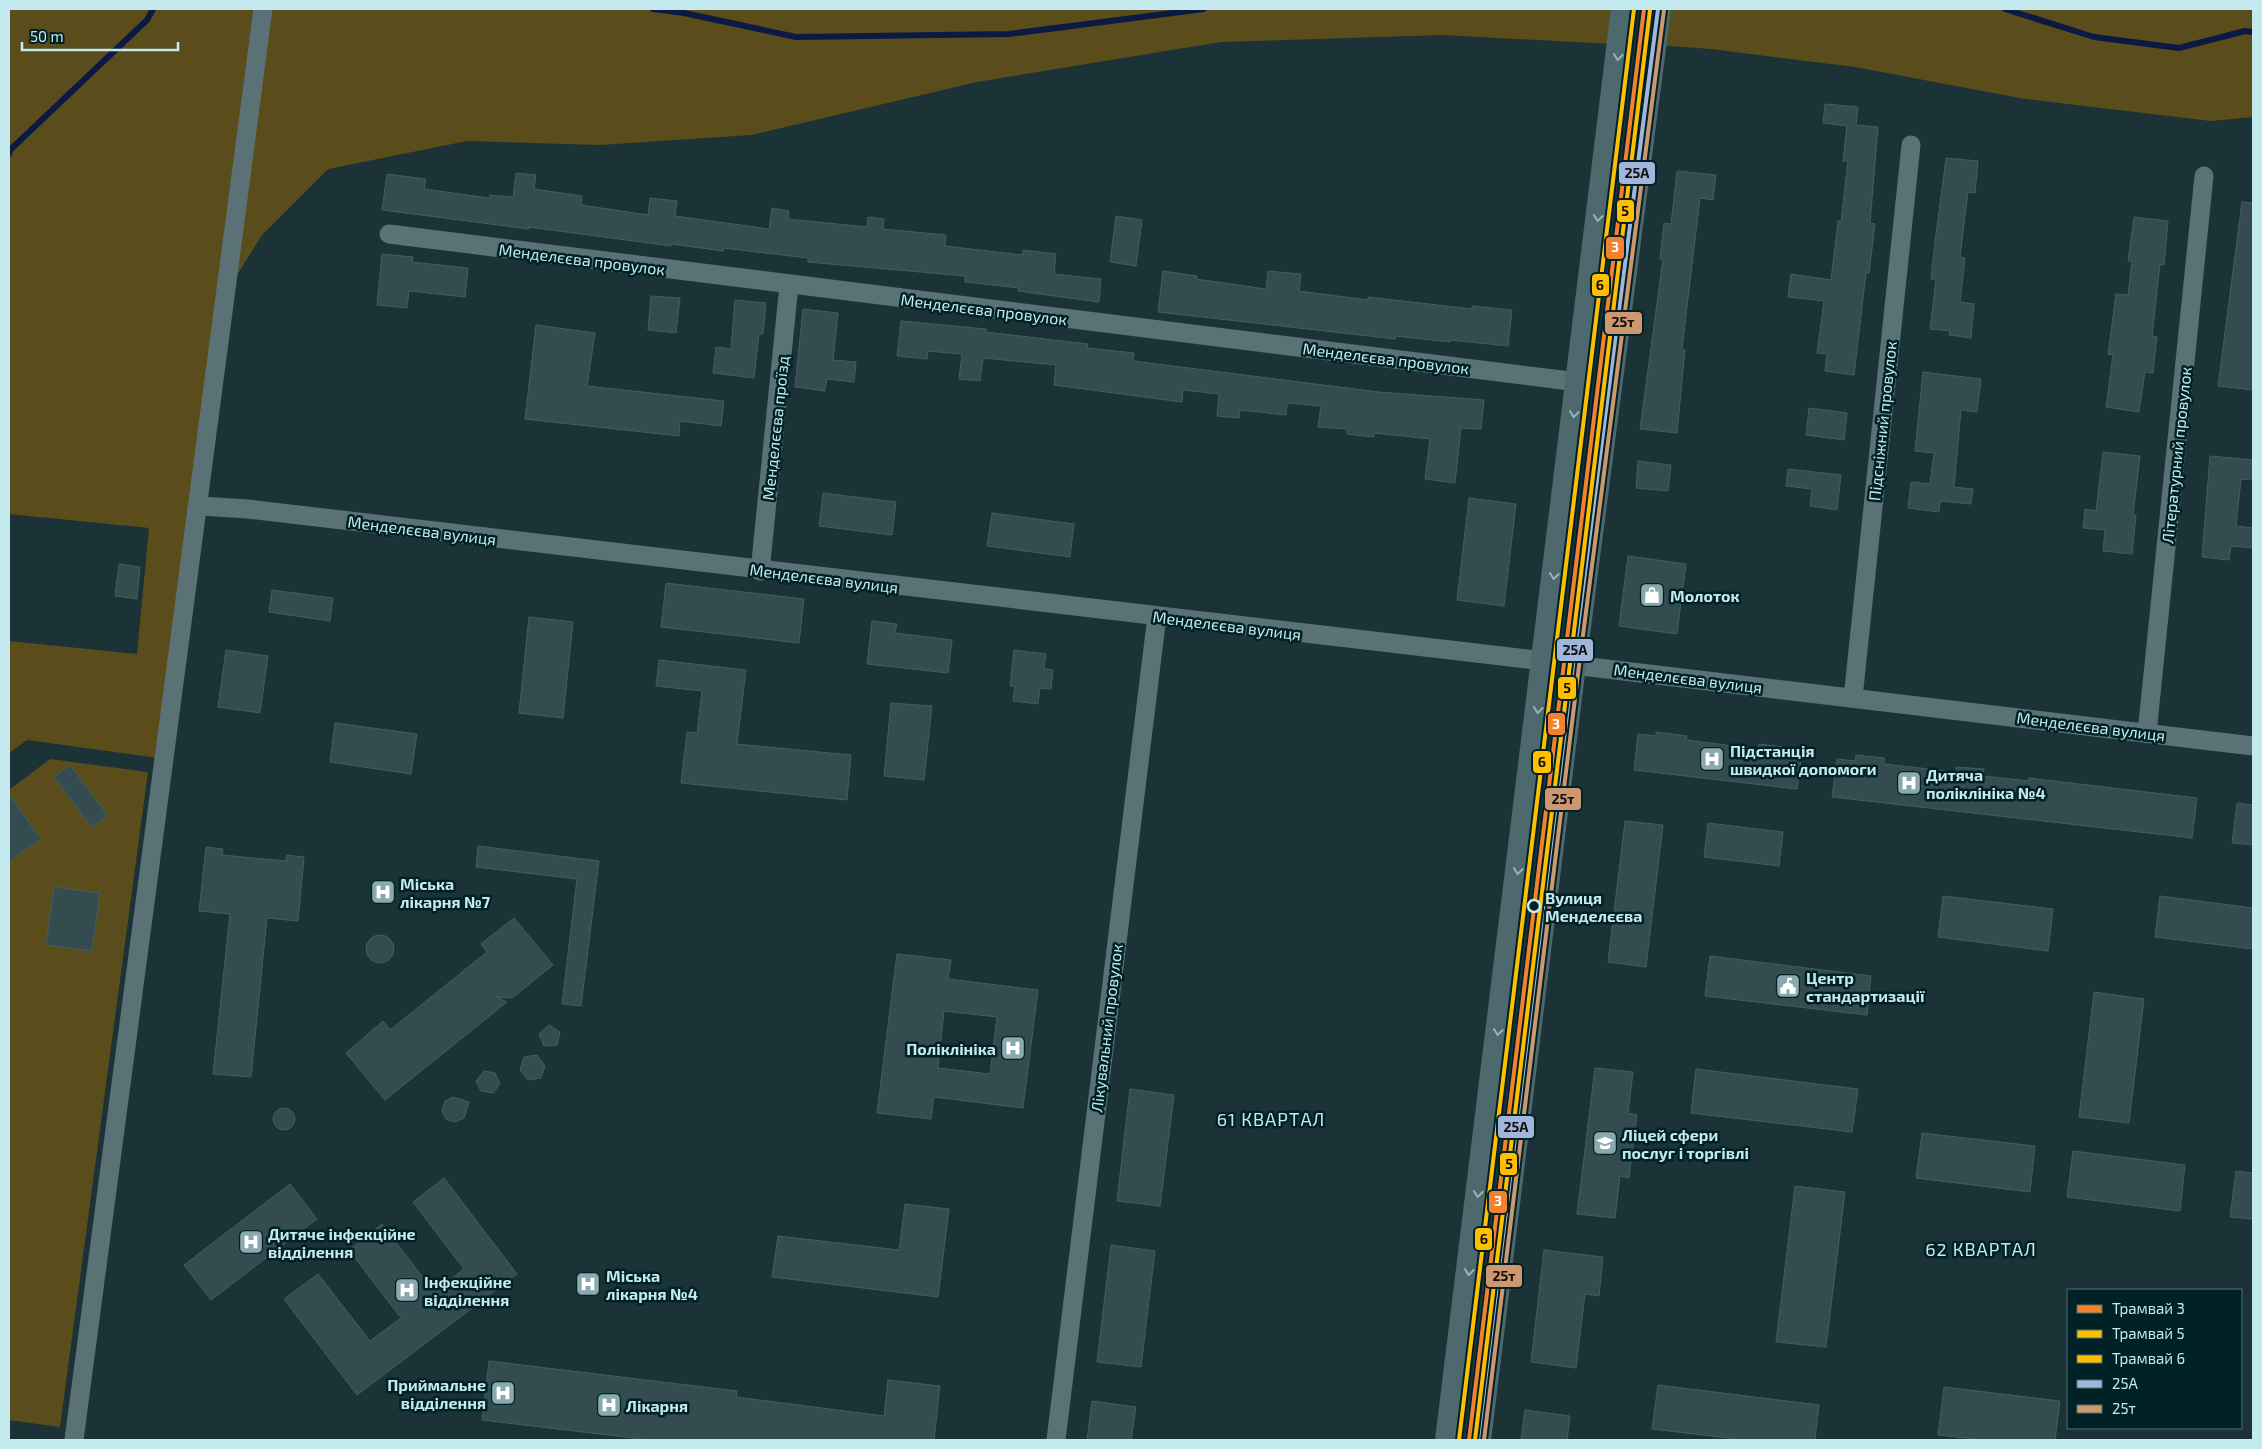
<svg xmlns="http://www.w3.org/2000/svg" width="2262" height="1449" viewBox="0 0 2262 1449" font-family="'Exo 2',sans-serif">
<rect width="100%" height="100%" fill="#1b3336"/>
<g fill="#5b4c1b">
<path d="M9,9H1617L1612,44L1443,35L1221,42L977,82L751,135L600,145L467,141L328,169L262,235L227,291L158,758L27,740L9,753V641L137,654L149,528L9,514Z"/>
<path d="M1662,9H2253V117L2211,121L2025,99L1855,67L1711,49L1657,45Z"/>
<path d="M50,759L148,772L60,1427L9,1420V790Z"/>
</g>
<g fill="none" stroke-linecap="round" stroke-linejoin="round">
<g stroke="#0c1945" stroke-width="6">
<path d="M653,9L684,13L796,37L1009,34L1204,9"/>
<path d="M2005,9L2094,37L2179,48L2245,31L2253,32"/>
<path d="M9,154L10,150L147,20L153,9"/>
</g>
</g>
<g fill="#344c50" stroke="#415e62" fill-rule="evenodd">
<path d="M1825,104L1858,107L1856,125L1878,127L1870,223L1875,224L1869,273H1866L1854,375L1825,371L1827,354L1817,353L1824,301L1788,297L1791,274L1831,280L1838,221H1841L1848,161H1843L1847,126L1823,123Z"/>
<path d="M1946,158L1978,161L1975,193L1968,192L1960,257L1965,258L1960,302L1974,304L1971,338L1949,335L1950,331L1930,329L1936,279H1931L1935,242Z"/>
<path d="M1677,171L1716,175L1713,200L1700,198L1682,349L1685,350L1677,433L1640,429L1663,259H1660L1664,223L1671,224Z"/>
<path d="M516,173L536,175L534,189L582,196L581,205L648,215L650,198L677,201L675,216L769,229L772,208L789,211L788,219L867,227L868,217L884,219L883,229L946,235L945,246L1023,255V250L1056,254L1054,274L1101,279L1099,302L1018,291L1019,288L965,282V276L808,262V258L723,248V251L671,244V246L529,227V229L382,210L387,174L426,179L424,189L489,198L490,195L513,197Z"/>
<path d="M2242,202L2253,203V390L2218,386Z"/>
<path d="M1116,216L1142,220L1136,266L1110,262Z"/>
<path d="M2134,217L2168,221L2164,265L2160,264L2152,336L2157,337L2153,373L2145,372L2139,412L2106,407L2113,355L2108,354L2111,332L2116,294L2128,295L2132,261H2128Z"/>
<path d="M382,254L413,257L412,262L468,268L465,297L409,291L407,308L377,305Z"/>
<path d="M1163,271L1197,276L1196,279L1266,289L1268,271L1301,274L1299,291L1368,300V297L1472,309V306L1512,310L1508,346L1450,340V342L1395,336V339L1158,312Z"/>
<path d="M651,296L680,298L676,333L648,330Z"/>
<path d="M735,300L766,303L763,334H759L754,378L713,373L716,347L731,349Z"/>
<path d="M803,309L838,313L833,360L856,362L854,382L827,379L825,391L795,387Z"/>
<path d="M901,321L986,329V332L1088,344L1087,348L1134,353L1133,361L1379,392L1484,400L1481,429L1461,428L1455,483L1425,479L1430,439L1374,433V437L1347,434V429L1318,427L1321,406L1287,403L1286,415L1240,410L1239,418L1217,416L1219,394L1183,390L1182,402L1054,385L1056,365L983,358L980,381L959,379L962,354L928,351L927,359L897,356Z"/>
<path d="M536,325L595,333L587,386L724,401L721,426L680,421L679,436L525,419Z"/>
<path d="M1923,372L1981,379L1977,412L1961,410L1954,487L1973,489L1971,504L1940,501L1939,512L1908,508L1911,482L1930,484L1934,453L1915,451Z"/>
<path d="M1809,408L1847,413L1844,440L1806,435Z"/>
<path d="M2103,452L2140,456L2133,515H2136L2132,554L2103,551L2105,530L2083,528L2085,509L2096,511Z"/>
<path d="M2210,456L2253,460V480L2241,479L2236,526L2253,528V548L2231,546L2229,560L2202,557Z"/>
<path d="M1638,461L1671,465L1668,491L1636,488Z"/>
<path d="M1788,469L1841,475L1837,510L1810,506L1812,489L1786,486Z"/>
<path d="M823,493L896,502L892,535L819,526Z"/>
<path d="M1469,498L1516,504L1504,606L1457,600Z"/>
<path d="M992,513L1074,524L1070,557L987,546Z"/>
<path d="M1628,556L1686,564L1677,634L1619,626Z"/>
<path d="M119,564L140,567L137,599L115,596Z"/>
<path d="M666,583L804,599L799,643L661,627Z"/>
<path d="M272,590L333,598L330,621L269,612Z"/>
<path d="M529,617L573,622L563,718L519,713Z"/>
<path d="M872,621L897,624L895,633L952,640L948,673L867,664Z"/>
<path d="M226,650L268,656L260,713L218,707Z"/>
<path d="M1014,650L1046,654L1044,669L1053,670L1051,689L1040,688L1038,704L1013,701L1015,686H1010Z"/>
<path d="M659,660L746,670L737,744L851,755L847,800L681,783L687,732L697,733L702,691L656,686Z"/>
<path d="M891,703L932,706L924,780L884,776Z"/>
<path d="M335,723L417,734L411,774L330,762Z"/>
<path d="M1656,732L1687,736L1686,740L1758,749L1759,744L1783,747L1782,752L1802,754L1797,789L1634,770L1638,734L1656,736Z"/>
<path d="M1856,755L1884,758V764L1956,772V767L1984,769L1983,776L2029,781V778L2197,798L2192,838L1832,797L1837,759L1855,761Z"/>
<path d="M70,765L108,816L92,828L54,777Z"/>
<path d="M9,794L41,839L9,862Z"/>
<path d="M2237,803L2253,805V845L2232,843Z"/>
<path d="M1625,821L1663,825L1646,967L1608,962Z"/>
<path d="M1708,823L1783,832L1779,866L1704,857Z"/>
<path d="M478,846L599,861L581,1006L562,1004L577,879L476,867Z"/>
<path d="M206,847L223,849L222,855L286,861L287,855L304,857L298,921L267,918L251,1077L213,1074L230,914L199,911Z"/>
<path d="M54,887L100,893L92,951L46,945Z"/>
<path d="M1943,896L2053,909L2048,951L1938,937Z"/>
<path d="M2160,896L2253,908V949L2155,937Z"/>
<path d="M514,918L553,965L512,998L496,997L507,1002L385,1100L346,1053L383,1021L390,1030L487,952L481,944Z"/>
<circle cx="380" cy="949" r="14"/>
<path d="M897,954L951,960L948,979L1038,990L1023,1108L934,1097L931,1119L877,1113ZM944,1011L997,1017L990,1074L938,1068Z"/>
<path d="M1710,956L1871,976L1867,1015L1705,996Z"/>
<path d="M2094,992L2144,999L2129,1123L2079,1117Z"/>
<path d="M549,1025L560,1032L557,1045L544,1046L539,1034Z"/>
<path d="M537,1055L545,1066L541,1078L528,1080L520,1070L524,1057Z"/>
<path d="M1595,1068L1633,1072L1628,1113L1637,1115L1629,1178L1620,1176L1615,1218L1577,1214Z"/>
<path d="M1696,1069L1858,1089L1852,1132L1691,1113Z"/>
<path d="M484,1071L495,1073L500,1084L493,1093L481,1091L476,1081Z"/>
<path d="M1130,1089L1174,1095L1160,1206L1117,1201Z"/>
<path d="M453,1097L469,1102L464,1118L455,1122L446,1119L442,1111L445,1101Z"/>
<circle cx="284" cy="1119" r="11"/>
<path d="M1922,1133L2035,1146L2030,1192L1916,1178Z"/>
<path d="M2073,1151L2185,1165L2180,1211L2067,1197Z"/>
<path d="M2236,1171L2253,1173V1219L2230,1217Z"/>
<path d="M444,1178L517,1274L357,1395L284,1299L318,1274L370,1341L401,1318L349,1250L382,1224L434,1292L464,1269L413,1202Z"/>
<path d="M290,1184L317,1219L211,1300L184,1265Z"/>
<path d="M1795,1186L1845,1192L1826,1347L1776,1342Z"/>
<path d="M905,1204L949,1209L938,1297L772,1277L778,1236L899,1250Z"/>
<path d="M1111,1245L1155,1251L1141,1367L1097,1362Z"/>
<path d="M1544,1250L1603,1257L1599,1296L1585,1294L1576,1368L1531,1362Z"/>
<path d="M489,1361L737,1391L736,1397L884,1416L888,1380L940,1386L934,1440H650L482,1420Z"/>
<path d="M1658,1385L1819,1405L1815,1440H1744L1652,1429Z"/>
<path d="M1944,1387L2060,1401L2055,1440H1984L1938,1435Z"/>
<path d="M1092,1401L1136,1407L1131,1440H1087Z"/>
<path d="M1525,1410L1570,1416L1567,1440H1521Z"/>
</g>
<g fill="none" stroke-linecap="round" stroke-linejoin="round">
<g stroke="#5a7175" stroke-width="19">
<path d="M389,234L1578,382"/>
<path d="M200,506L248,509L1544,661"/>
<path d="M760,571L789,285"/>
<path d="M1573,665L2253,746"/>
<path d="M1853,698L1911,145"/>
<path d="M2147,733L2204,176"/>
<path d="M74,1440C138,963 202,486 263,9"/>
<path d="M1056,1440L1157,616"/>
</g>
<g stroke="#4e696d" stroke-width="26">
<path d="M1448,1440L1624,9"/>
<path d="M1478,1440L1573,665L1658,9"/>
</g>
<defs>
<path id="bus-1" d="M1478,1440L1573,665L1658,9"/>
<path id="bus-2" d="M1484,1440L1579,666L1664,10"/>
</defs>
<use href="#bus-1" stroke="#002125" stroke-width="8"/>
<use href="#bus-2" stroke="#002125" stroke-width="8"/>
<use href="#bus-1" stroke="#a2b5db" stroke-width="4"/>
<use href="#bus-2" stroke="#cd976f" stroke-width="4"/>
<defs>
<path id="tram-1" d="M1469,1440L1644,9"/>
<path id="tram-2" d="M1475,1440L1650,10"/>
<path id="tram-3" d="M1459,1440L1634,9"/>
</defs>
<use href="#tram-1" stroke="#002125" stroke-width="8"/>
<use href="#tram-2" stroke="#002125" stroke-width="8"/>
<use href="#tram-3" stroke="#002125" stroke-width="8"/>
<use href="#tram-1" stroke="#f4812d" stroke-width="4"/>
<use href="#tram-2" stroke="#ffbf00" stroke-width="4"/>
<use href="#tram-3" stroke="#ffbf00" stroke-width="4"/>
</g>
<defs><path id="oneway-chevron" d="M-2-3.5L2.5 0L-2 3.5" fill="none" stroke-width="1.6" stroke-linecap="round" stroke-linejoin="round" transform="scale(1.25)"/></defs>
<g stroke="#95b6bb">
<use href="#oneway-chevron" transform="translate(1618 57) rotate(97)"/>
<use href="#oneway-chevron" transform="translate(1598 218) rotate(97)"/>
<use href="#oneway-chevron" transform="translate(1574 414) rotate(97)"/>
<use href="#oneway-chevron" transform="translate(1554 576) rotate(97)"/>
<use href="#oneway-chevron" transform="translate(1538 710) rotate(97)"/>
<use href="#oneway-chevron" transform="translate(1518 871) rotate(97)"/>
<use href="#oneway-chevron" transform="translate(1498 1032) rotate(97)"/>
<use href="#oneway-chevron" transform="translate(1478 1194) rotate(97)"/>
<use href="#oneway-chevron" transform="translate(1469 1272) rotate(97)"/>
</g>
<defs>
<symbol id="shop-square" viewBox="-11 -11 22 22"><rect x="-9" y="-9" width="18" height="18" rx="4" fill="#89a9ae" stroke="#002125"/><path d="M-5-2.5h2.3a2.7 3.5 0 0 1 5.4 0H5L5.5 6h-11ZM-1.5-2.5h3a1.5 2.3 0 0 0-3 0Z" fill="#fff"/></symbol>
<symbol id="hospital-square" viewBox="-11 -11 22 22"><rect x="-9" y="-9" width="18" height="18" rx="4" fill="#89a9ae" stroke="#002125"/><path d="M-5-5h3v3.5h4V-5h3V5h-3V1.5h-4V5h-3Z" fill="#fff"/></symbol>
<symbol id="civic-square" viewBox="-11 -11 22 22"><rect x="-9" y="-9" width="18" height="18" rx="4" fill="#89a9ae" stroke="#002125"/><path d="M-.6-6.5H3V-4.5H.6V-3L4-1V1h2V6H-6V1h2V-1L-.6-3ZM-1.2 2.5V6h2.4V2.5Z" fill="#fff"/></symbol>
<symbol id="university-square" viewBox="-11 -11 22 22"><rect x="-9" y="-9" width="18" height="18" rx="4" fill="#89a9ae" stroke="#002125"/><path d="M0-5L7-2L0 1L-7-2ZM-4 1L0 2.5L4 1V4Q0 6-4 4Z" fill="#fff"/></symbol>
</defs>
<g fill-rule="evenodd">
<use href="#shop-square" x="1638" y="581" width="28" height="28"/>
<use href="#hospital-square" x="1698" y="745" width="28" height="28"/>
<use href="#hospital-square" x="1895" y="769" width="28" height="28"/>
<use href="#hospital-square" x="369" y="878" width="28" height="28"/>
<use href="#civic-square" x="1774" y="972" width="28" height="28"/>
<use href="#hospital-square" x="999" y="1034" width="28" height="28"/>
<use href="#university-square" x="1591" y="1129" width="28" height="28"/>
<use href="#hospital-square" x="237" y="1228" width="28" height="28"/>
<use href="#hospital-square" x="574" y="1270" width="28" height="28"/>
<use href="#hospital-square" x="393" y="1276" width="28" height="28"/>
<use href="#hospital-square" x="489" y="1379" width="28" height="28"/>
<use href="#hospital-square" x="595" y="1391" width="28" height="28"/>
</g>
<circle fill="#002125" stroke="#c4e9ef" stroke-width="2.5" cx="1534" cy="906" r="6"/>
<g text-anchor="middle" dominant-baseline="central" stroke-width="5" stroke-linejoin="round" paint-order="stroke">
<g font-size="16" fill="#c4e9ef" stroke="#002125">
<text transform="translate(582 259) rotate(7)">Менделєєва провулок</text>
<text transform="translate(984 309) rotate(7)">Менделєєва провулок</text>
<text transform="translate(1386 358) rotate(7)">Менделєєва провулок</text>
<text transform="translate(1882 421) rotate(-84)">Підсніжний провулок</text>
<text transform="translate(775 428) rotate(-84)">Менделєєва проїзд</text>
<text transform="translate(2176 455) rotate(-84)">Літературний провулок</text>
<text transform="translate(422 530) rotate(7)">Менделєєва вулиця</text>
<text transform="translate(824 578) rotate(7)">Менделєєва вулиця</text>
<text transform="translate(1227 625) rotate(7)">Менделєєва вулиця</text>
<text transform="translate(1688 678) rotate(7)">Менделєєва вулиця</text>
<text transform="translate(2091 726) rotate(7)">Менделєєва вулиця</text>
<text transform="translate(1106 1028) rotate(-83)">Лікувальний провулок</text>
</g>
<g font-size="16" font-weight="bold" fill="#c4e9ef" stroke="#002125" text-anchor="start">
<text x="1670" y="595">Молоток</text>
<text x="1730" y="750">Підстанція<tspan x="1730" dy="18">швидкої допомоги</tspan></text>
<text x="1926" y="774">Дитяча<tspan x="1926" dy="18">поліклініка №4</tspan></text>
<text x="400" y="883">Міська<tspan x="400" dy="18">лікарня №7</tspan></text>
<text x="1806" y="977">Центр<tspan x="1806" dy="18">стандартизації</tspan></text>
<text x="996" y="1048" text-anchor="end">Поліклініка</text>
<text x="1622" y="1134">Ліцей сфери<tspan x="1622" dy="18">послуг і торгівлі</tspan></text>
<text x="268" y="1233">Дитяче інфекційне<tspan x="268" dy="18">відділення</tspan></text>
<text x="606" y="1275">Міська<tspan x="606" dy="18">лікарня №4</tspan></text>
<text x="424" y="1281">Інфекційне<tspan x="424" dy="18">відділення</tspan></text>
<text x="486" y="1384" text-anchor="end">Приймальне<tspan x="486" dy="18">відділення</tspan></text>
<text x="626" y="1405">Лікарня</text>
</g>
<g font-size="16" font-weight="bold" fill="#c4e9ef" stroke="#002125" text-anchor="start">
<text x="1545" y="897">Вулиця<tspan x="1545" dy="18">Менделєєва</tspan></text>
</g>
<g font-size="18" letter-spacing="1" fill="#c4e9ef" stroke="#002125">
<text x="1271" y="1119">61 КВАРТАЛ</text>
<text x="1981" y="1249">62 КВАРТАЛ</text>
</g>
</g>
<g stroke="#002125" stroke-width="2">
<rect x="1618" y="161" width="38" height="24" rx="5" fill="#a2b5db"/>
<rect x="1616" y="199" width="19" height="24" rx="5" fill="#ffbf00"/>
<rect x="1605" y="236" width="20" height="24" rx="5" fill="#f4812d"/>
<rect x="1591" y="273" width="19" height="24" rx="5" fill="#ffbf00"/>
<rect x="1604" y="311" width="39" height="24" rx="5" fill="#cd976f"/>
<rect x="1556" y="638" width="38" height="24" rx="5" fill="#a2b5db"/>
<rect x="1557" y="676" width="20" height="24" rx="5" fill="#ffbf00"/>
<rect x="1547" y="712" width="19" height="24" rx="5" fill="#f4812d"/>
<rect x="1532" y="750" width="20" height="24" rx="5" fill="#ffbf00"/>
<rect x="1544" y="787" width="38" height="24" rx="5" fill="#cd976f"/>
<rect x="1497" y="1115" width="38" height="24" rx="5" fill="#a2b5db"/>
<rect x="1499" y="1152" width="19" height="24" rx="5" fill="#ffbf00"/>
<rect x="1488" y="1190" width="20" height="24" rx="5" fill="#f4812d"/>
<rect x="1474" y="1227" width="19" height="24" rx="5" fill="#ffbf00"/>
<rect x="1485" y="1264" width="38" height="24" rx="5" fill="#cd976f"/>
</g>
<g font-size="14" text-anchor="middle" font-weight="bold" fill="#fff">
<text x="1615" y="252">3</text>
<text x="1556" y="729">3</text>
<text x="1498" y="1206">3</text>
</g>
<g font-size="14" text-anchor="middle" font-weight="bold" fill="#111">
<text x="1637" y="178">25А</text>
<text x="1625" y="216">5</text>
<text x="1600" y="290">6</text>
<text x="1623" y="327">25т</text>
<text x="1575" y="655">25А</text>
<text x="1567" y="693">5</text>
<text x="1542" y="767">6</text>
<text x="1563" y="804">25т</text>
<text x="1516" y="1132">25А</text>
<text x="1509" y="1169">5</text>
<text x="1484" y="1244">6</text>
<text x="1504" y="1281">25т</text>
</g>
<rect width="2262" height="1449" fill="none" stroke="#c4e9ef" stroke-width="20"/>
<rect x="2067" y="1289" width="175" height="140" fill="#002125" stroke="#4e7176"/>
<rect x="2077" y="1305" width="25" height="8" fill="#f4812d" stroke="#4e7176"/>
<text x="2112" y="1314" font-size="15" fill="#c4e9ef">Трамвай 3</text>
<rect x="2077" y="1330" width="25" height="8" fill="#ffbf00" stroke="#4e7176"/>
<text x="2112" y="1339" font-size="15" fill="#c4e9ef">Трамвай 5</text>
<rect x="2077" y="1355" width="25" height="8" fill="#ffbf00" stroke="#4e7176"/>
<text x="2112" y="1364" font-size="15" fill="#c4e9ef">Трамвай 6</text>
<rect x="2077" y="1380" width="25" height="8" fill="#a2b5db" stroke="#4e7176"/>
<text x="2112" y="1389" font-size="15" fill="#c4e9ef">25А</text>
<rect x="2077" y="1405" width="25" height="8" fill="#cd976f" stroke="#4e7176"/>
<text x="2112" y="1414" font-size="15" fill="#c4e9ef">25т</text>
<path d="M22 42v8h156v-8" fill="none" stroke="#c4e9ef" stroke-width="2.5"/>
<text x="30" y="42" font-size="15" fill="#c4e9ef" stroke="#002125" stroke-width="4" paint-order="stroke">50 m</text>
</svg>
